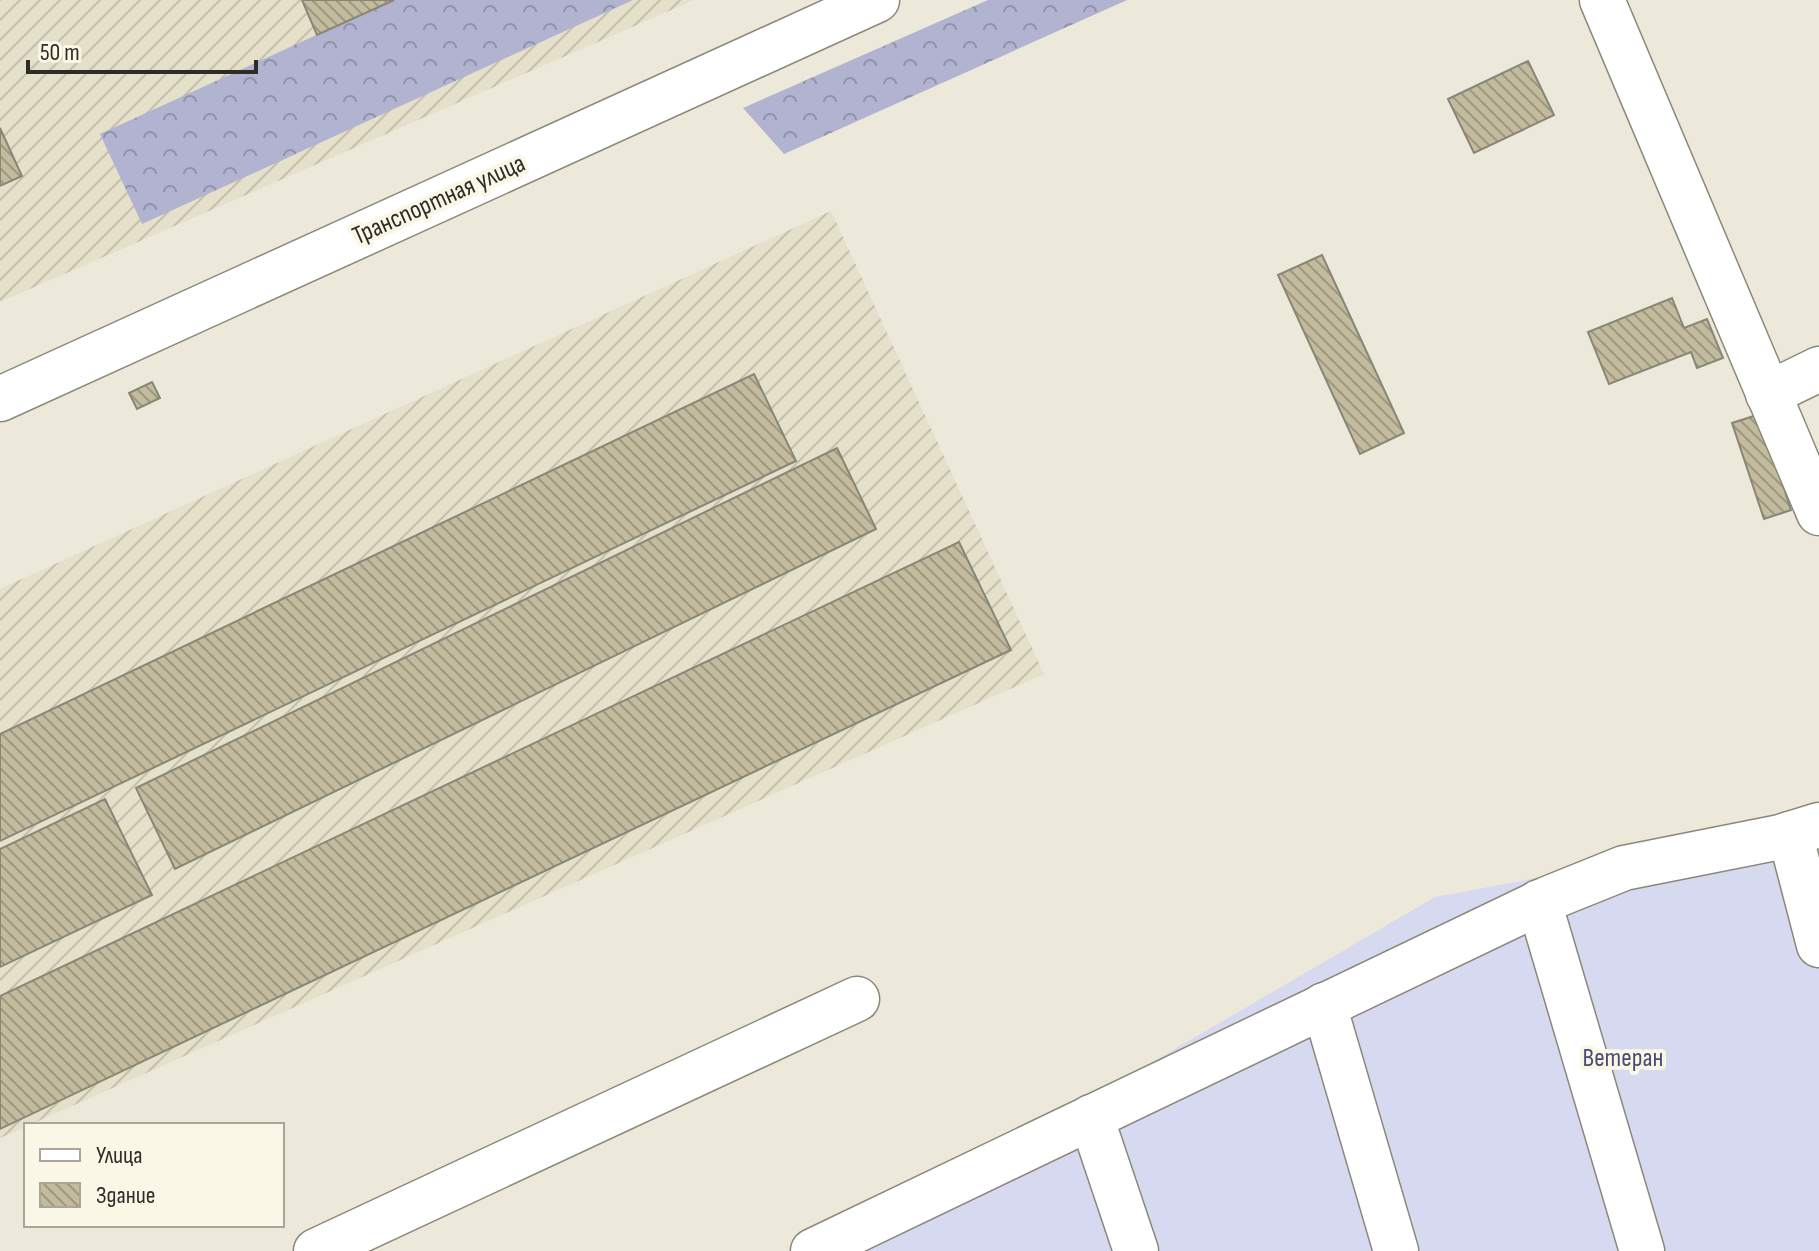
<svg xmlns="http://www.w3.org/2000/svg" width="1819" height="1251" viewBox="0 0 1819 1251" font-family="'Sofia Sans Condensed',sans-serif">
<defs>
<pattern id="industrial-furrows" width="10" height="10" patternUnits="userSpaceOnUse" patternTransform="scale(2)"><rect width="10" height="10" fill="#e5e0c9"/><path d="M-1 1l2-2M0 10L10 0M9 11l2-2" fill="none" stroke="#c5c0ad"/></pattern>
<pattern id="forest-crowns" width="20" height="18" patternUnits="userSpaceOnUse" patternTransform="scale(2)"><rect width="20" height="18" fill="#b1b3d0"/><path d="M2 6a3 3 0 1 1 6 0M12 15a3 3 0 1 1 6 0" fill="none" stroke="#9092a9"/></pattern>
<pattern id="building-back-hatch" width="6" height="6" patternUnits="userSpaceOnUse" patternTransform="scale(2)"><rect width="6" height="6" fill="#c2bb9d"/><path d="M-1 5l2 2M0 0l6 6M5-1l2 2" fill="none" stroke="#9e9880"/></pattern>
</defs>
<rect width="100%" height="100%" fill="#ede9da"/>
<g fill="url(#industrial-furrows)">
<path d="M0,0H694L0,302Z"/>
<path d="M831,211L1044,674L0,1138V589Z"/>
</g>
<g fill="url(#forest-crowns)">
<path d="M393,0H633L142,224L100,134Z"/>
<path d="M988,0H1127L784,154L743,108Z"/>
</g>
<path fill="#d7d9f1" d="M1819,825V1251H829L1435,897Z"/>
<g fill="url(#building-back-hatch)" stroke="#898678" stroke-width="2">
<path d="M302,0H394L317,35Z"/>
<path d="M1528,61L1554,115L1474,153L1448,99Z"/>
<path d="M0,128L22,176L0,186Z"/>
<path d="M1322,255L1404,433L1360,454L1278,275Z"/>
<path d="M1672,298L1684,328L1707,319L1723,358L1697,368L1691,352L1609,384L1588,332Z"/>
<path d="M754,374L796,461L0,841V734Z"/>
<path d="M152,382L160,398L137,409L129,393Z"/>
<path d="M1760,414L1791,510L1764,519L1732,423Z"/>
<path d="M837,448L876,529L175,869L136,788Z"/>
<path d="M959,542L1011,650L0,1129V996Z"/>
<path d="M105,799L152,895L0,967V849Z"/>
</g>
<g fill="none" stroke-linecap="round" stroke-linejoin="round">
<defs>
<g id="minor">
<path d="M1602,0L1819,513"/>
<path d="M1768,394L1819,369"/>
<path d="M1790,834L1819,945"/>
<path d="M1539,902L1642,1251"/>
<path d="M1324,1005L1396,1251"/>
<path d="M1091,1117L1136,1251"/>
<path d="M316,1251L857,999"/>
<path d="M813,1251L1547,899L1624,868L1780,837L1819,825"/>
</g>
<path id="major" d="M0,399L877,0"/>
</defs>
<use href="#minor" stroke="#8b887a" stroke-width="47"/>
<use href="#major" stroke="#8b887a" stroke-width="47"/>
<use href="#minor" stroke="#fff" stroke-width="44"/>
<use href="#major" stroke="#fff" stroke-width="44"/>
</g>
<g text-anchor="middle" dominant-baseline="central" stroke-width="8" stroke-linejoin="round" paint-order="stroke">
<g font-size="26" fill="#2e2c27" stroke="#faf7e7">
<text transform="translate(439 200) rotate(-24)">Транспортная улица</text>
</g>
<g font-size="26" fill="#4a4b76" stroke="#faf7e7">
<text x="1623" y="1058">Ветеран</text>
</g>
</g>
<rect x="24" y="1123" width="260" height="104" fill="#faf7e7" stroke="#a8a69a" stroke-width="2"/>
<rect x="40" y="1149" width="40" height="12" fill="#ffffff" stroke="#a8a69a" stroke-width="2"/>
<text x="96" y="1163" font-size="24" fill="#2e2c27">Улица</text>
<rect x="40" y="1183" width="40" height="24" fill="url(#building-back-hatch)" stroke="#a8a69a" stroke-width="2"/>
<text x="96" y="1203" font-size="24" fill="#2e2c27">Здание</text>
<path d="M28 60v12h228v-12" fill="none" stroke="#2e2c27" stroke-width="4"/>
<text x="40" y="60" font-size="24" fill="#2e2c27" stroke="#faf7e7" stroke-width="6" paint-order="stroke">50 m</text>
</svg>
